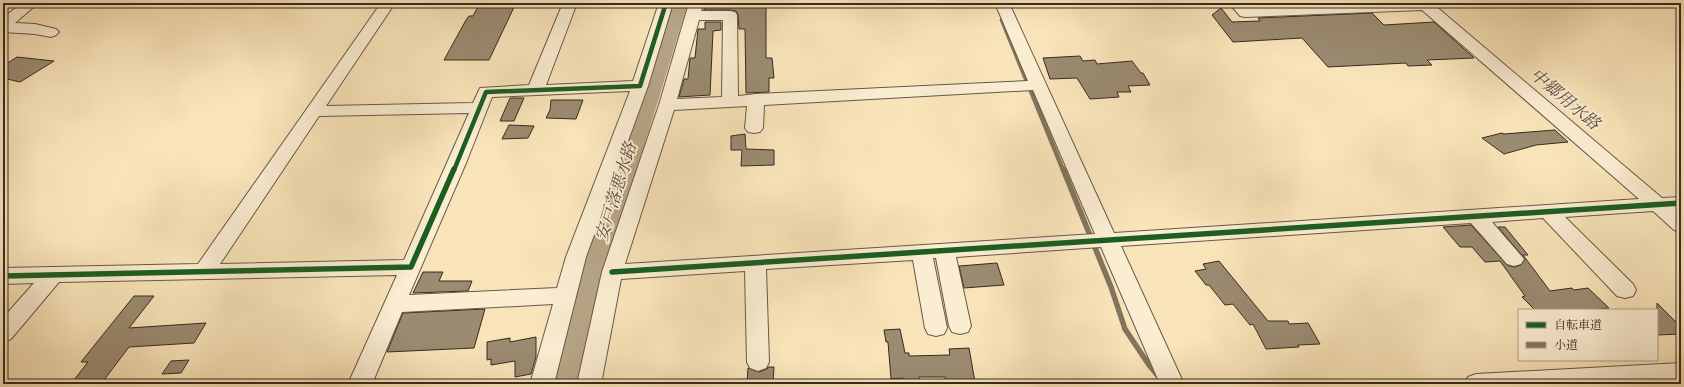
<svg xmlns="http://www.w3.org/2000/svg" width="1684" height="387" viewBox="0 0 1684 387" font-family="Alegreya,'Noto Serif JP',serif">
<rect width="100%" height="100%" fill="#f9e4b9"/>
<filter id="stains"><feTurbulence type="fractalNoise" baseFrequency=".005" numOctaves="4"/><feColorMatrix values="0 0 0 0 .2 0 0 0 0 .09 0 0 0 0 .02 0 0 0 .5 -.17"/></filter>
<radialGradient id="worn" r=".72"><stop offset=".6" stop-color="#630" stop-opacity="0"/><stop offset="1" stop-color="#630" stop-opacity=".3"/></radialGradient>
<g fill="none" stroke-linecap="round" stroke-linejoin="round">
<path stroke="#83745e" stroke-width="4.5" d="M1002,20L1063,170"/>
<path stroke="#83745e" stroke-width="5.5" d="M1063,169L1111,287L1125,329L1149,365L1165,384"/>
<path fill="#b7a586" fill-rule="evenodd" d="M666,3H688L616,238L586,384H550L586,238Z"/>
</g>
<g fill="#9b8b71" stroke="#362a23">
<path d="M480,3H516L489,60H444L466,20L469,16H473Z"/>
<path d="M704,3H766V58H772L774,78H769V92L746,93L745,29H739L738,15L736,11L730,10H704Z"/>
<path d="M1221,8L1232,22L1260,21L1258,18L1372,13L1384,25L1434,22L1474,58L1427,60L1432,65L1408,66L1406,63L1328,67L1302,38L1233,42L1212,15Z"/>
<path d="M705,22H721V30L713,31L710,95L679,97L684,79H688L690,58H695L698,29H705Z"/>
<path d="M1080,56L1083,61L1095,60L1097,64L1132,61L1141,73H1143L1150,85L1128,86L1131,92H1117L1119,97L1090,99L1077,78L1050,79L1043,58Z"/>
<path d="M17,57L54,61L20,82L3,78V66Z"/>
<path d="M510,98H524L514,121H500Z"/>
<path d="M551,100H583L576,119L546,118L550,110Z"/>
<path d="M509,125L534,126L528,138L502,139Z"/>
<path d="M1555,130L1568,142L1536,145L1504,154L1482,138L1502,133L1504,134Z"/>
<path d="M745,134L746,149L774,150V165L741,166L742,150H731V136Z"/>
<path d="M1471,225L1507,265L1514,267L1521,265L1525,259L1498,227H1505L1528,255H1523L1550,291L1572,288L1574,290L1588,288L1609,308L1592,310H1535L1522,297L1525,296L1500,261L1485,262L1472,247H1460L1443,227Z"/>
<path d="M1219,261L1268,321H1288L1289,324L1308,323L1320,344L1298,345L1299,347L1266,349L1253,324L1250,325L1233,304L1225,305L1209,285H1206L1195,271L1206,269L1203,264Z"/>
<path d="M997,263L1004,285L964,288L959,266Z"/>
<path d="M423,272H443L439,281H472L468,291L413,293Z"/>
<path d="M134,296H154L129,328L206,323L194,343L129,347L104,380H74L88,362H81Z"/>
<path d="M1657,303L1681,327V334L1657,335Z"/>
<path d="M485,309L474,348L387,352L403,313Z"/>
<path d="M900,329L905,353H909V356L950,355L949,349L969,348L975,382L946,383L945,377H919V383L903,384V378L891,379L888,342H886L884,330Z"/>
<path d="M536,337V357L531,374L515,377V361L491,365V359L487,360V342L510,338V342Z"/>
<path d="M189,360L181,373L162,374L171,361Z"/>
<path d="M768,367H774L773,382L747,383L748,368L759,372L767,369Z"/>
</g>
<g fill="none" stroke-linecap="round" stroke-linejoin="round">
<defs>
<g id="minor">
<path d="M22,3H38L15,23L35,24L56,29L59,32L56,35L51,37L35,34L3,32V18Z"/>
<path d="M381,3H395L326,106L473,103L480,88L529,85L563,3H577L546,85L633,81L659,3H673L648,86L586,257L554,384H530L553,304L402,312L372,384H348L397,275L59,282L11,339L3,342V318L34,283L3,284V268L198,264ZM630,91L566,257L557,288L409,295L466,163L492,97ZM469,113L404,260L220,264L319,116Z"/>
<path d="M689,3H703L701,11H730L735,12L737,15L738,96L756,94L1028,81L995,3H1009L1114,233L1639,199L1422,10L1245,17L1240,16L1229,3H1244L1249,8L1371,3H1432L1662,198L1681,197V209L1676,210L1681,214V232L1674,230L1653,211L1565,217L1633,284L1636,290L1633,296L1625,298L1617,296L1543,218L1492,222L1524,259L1521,264L1514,266L1507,264L1471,223L1121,246L1184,384H1160L1101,247L956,257L971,326L968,332L960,334L952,332L949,326L936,258H933L947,328L944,334L936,336L928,334L925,328L913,260L766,269L769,362L766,368L758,371L750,368L747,362L745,271L621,279L601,384H577L602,272L659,105ZM699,20H723L722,97L677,99ZM1033,90L1095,234L625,264L674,110L747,106L745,128L748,132L754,133L760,132L763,128L764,105Z"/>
<path d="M1681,363V381L1634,384H1464L1468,377L1476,374Z"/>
</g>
</defs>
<use href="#minor" stroke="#675848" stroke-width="2"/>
<use href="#minor" fill="#fbedd2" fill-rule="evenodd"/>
<path stroke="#8d6e63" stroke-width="3.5" stroke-dasharray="7 3.5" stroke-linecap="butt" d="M1668,3L1681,11"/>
<defs>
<path id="cycleway-far1" d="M454,170L486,92L640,86L666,3"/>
<g id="cycleway">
<path d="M612,272L1681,203"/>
<path d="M3,276L411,267L454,169"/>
</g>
</defs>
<use href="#cycleway-far1" stroke="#fbedd2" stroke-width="6"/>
<use href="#cycleway" stroke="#fbedd2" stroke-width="8"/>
<use href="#cycleway-far1" stroke="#1b5e20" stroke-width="4.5"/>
<use href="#cycleway" stroke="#1b5e20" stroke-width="5.5"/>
</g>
<g text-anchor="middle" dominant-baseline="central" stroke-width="4" stroke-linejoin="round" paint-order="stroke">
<g font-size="17" font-style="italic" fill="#5d4f41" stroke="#fbedd2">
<text transform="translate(1565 99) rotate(40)">中郷用水路</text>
<text transform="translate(616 192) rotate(-73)">安戸落悪水路</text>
</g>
</g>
<rect width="1684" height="387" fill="none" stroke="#f9e4b9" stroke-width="16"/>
<rect x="4" y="4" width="1676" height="379" fill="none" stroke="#362a23" stroke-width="2"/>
<rect x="8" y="8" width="1668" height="371" fill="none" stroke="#362a23"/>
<rect x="1518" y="309" width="140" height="52" fill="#fbedd2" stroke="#ac9f8c"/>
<rect x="1526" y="322" width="20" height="6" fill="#1b5e20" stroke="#ac9f8c"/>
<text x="1554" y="329" font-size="12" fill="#362a23">自転車道</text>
<rect x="1526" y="342" width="20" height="6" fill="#8d6e63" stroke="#ac9f8c"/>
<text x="1554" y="349" font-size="12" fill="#362a23">小道</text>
<rect width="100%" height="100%" filter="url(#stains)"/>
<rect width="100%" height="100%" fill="url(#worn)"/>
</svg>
